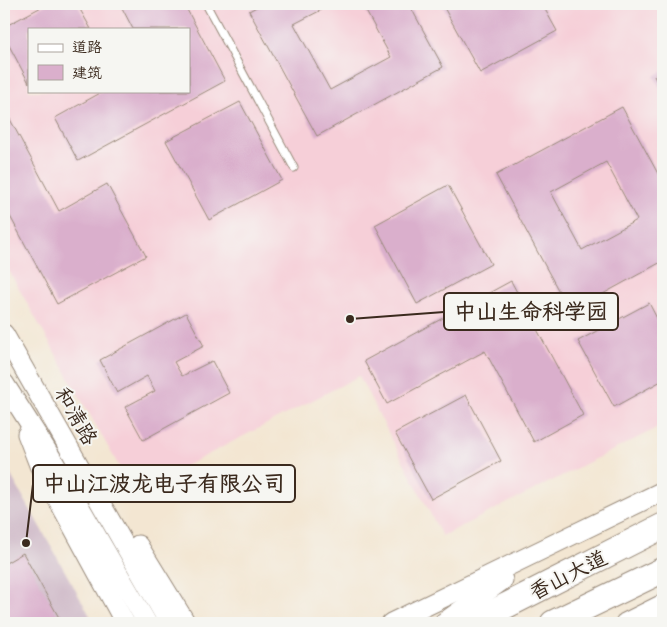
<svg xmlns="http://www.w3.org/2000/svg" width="667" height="627" viewBox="0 0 667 627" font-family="Caveat,'LXGW WenKai TC',sans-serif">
<rect width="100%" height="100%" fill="#f6f6f2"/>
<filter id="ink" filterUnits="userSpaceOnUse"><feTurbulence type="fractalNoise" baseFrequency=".02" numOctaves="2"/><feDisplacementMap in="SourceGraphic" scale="10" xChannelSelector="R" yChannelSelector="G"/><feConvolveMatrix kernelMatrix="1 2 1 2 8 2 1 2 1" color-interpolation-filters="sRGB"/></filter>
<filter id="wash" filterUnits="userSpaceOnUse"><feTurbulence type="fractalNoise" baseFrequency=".0096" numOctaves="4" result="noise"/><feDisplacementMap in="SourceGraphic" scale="20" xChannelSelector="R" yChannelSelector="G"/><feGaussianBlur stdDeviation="1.12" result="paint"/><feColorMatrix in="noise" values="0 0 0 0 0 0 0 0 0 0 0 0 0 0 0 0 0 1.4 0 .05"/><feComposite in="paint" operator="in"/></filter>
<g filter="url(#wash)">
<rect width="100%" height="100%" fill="#f3e6d2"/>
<path fill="#f6cfd8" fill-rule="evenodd" d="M4,4H663V425L442,536L359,376L134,493L4,262ZM29,29H189V91H29Z"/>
<path fill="#d1bdca" d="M4,463L94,623H4Z"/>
<g id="blocks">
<g fill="#daafcc" fill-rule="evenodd">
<path d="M47,4H77L91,29H29V83L4,36V27Z"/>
<path d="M120,4H184L225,81L78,161L55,118L104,91H189V29H133Z"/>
<path d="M262,4H333L294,24L330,90L391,57L362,4H409L443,67L317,136L249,11Z"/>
<path d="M442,4H542L557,31L480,73Z"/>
<path d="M663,71V93L654,76Z"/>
<path d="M240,102L282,180L209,220L166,141Z"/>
<path d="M622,107L663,183V261L570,312L496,175ZM606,162L637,220L582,250L551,192Z"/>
<path d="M4,108L59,211L107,184L146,256L57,304L4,205Z"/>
<path d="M448,185L491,264L417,304L375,225Z"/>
<path d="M511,281L583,415L534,442L485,351L387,404L364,361Z"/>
<path d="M649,303L663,330V380L614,407L578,341Z"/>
<path d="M186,313L204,346L174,362L182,376L212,361L229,393L143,440L125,407L155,391L147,376L117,393L100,360Z"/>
<path d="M466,395L501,461L431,499L395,433Z"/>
<path d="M23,553L62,623H4V564Z"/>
</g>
</g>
</g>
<g filter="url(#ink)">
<use href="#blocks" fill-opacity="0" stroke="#978878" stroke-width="1"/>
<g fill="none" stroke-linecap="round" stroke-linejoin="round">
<defs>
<path id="lane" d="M206,4L294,168"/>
<g id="secondary">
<path d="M4,334L169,623"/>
<path d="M4,383L51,457L147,623"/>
<path d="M27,434L39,465L125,623"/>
<path d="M138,545L186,623"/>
<path d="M391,623L663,491"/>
<path d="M443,623L503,580"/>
<path d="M625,623L663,604"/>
</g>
<g id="highway">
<path d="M472,623L663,526"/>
<path d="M553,623L663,570"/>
</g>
</defs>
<use href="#lane" stroke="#978878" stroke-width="9"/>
<use href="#secondary" stroke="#978878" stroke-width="21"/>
<use href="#highway" stroke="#978878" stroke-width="27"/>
<use href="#lane" stroke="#fff" stroke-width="7"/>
<use href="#secondary" stroke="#fff" stroke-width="19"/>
<use href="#highway" stroke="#fff" stroke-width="25"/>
</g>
</g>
<g text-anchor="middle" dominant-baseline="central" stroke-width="4" stroke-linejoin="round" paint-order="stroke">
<g font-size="21" fill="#3b2a1e" stroke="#f6f6f2">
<text transform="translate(76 416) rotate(60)">和清路</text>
<text transform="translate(568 575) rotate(-27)">香山大道</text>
</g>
</g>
<path fill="none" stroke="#3b2a1e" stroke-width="2" d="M350 319L444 312M26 543L33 484"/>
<g fill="#3b2a1e" stroke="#f6f6f2" stroke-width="2">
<circle cx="350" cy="319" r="5"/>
<circle cx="26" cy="543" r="5"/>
</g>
<g fill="#f6f6f2" stroke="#3b2a1e" stroke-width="2">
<rect x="444" y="293" width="174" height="37" rx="5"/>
<rect x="33" y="465" width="262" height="37" rx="5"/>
</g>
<g font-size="22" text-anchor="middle" font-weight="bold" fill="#3b2a1e">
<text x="531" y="319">中山生命科学园</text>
<text x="164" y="491">中山江波龙电子有限公司</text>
</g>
<rect width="667" height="627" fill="none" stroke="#f6f6f2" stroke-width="20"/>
<rect x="28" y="28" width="162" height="65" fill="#f6f6f2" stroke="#aba49d"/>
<rect x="38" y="44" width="25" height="8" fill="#ffffff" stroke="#aba49d"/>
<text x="72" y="52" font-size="15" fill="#3b2a1e">道路</text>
<rect x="38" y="65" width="25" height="15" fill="#daafcc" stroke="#aba49d"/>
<text x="72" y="78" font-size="15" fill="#3b2a1e">建筑</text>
</svg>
